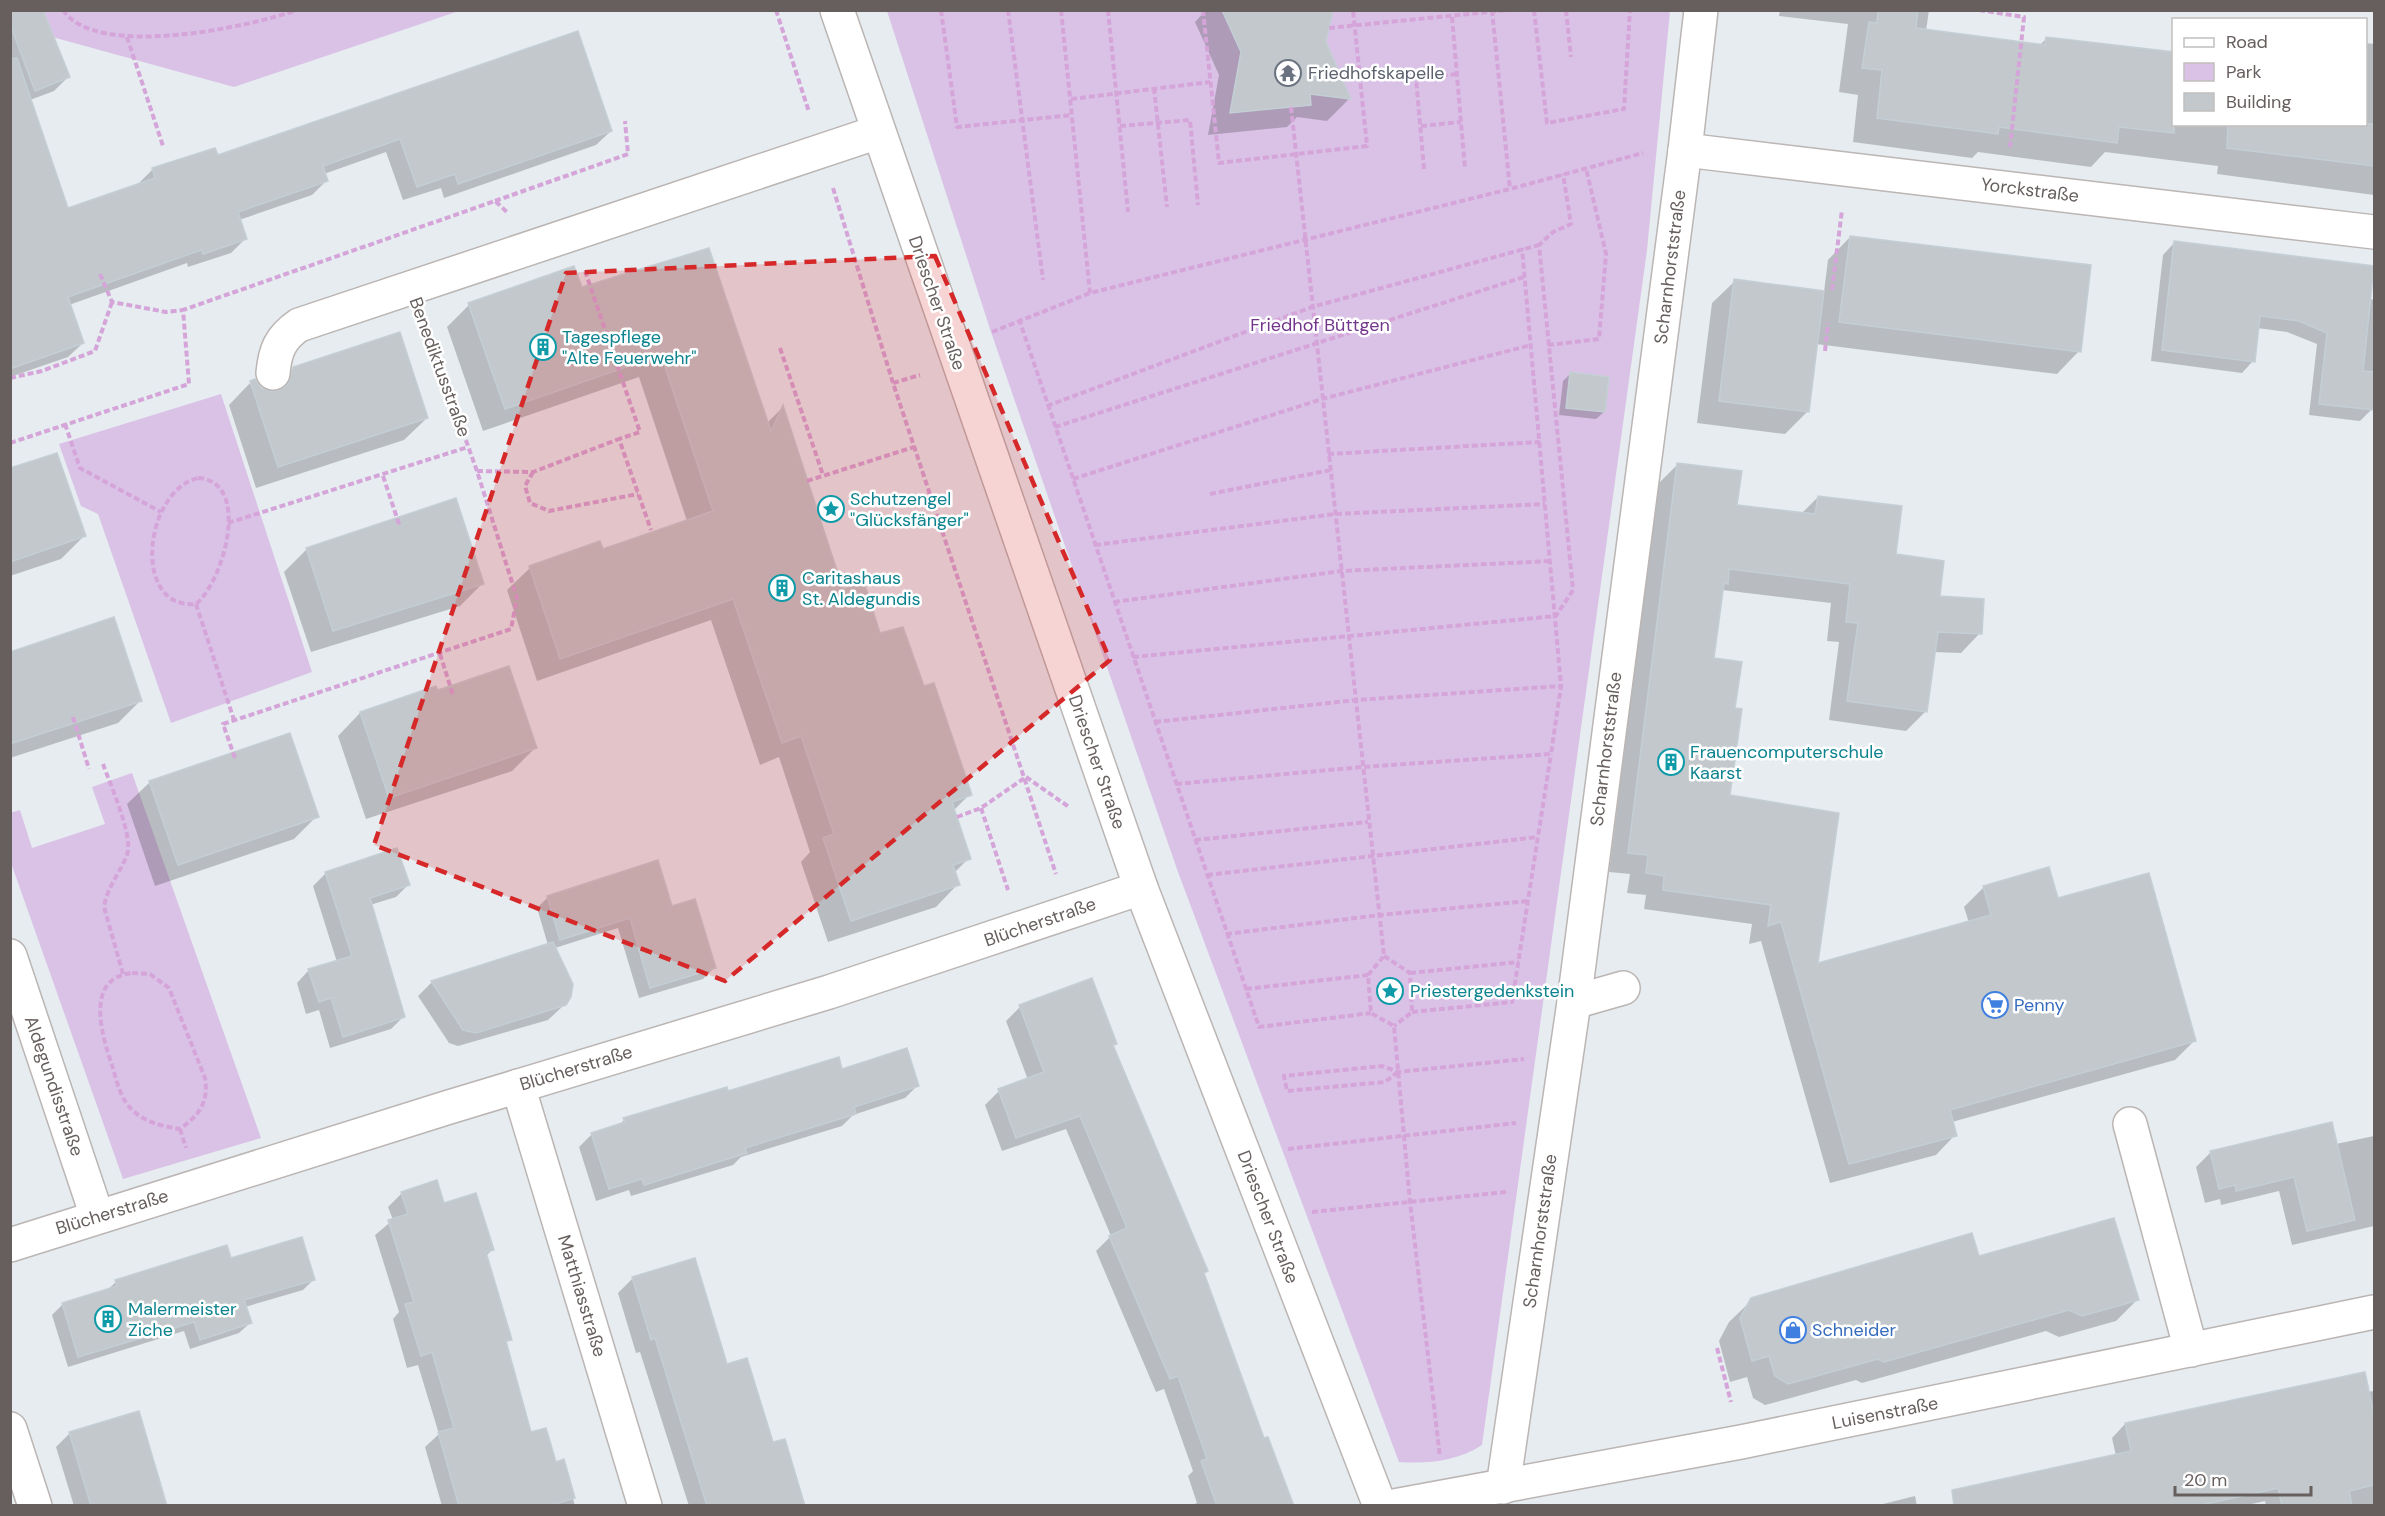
<svg xmlns="http://www.w3.org/2000/svg" width="2385" height="1516" viewBox="0 0 2385 1516" font-family="'DM Sans',sans-serif">
<rect width="100%" height="100%" fill="#e6ecf0"/>
<g fill="#dac2e7">
<path d="M35,11H459L234,87L45,35Z"/>
<path d="M887,11H1670L1647,250L1482,1445C1458,1461 1428,1464 1399,1462L1178,872L991,332Z"/>
<path d="M221,394L312,672L171,723L98,514L81,506L59,444Z"/>
<path d="M132,773L261,1138L123,1179L11,863L10,813L20,810L32,848L105,824L92,787Z"/>
</g>
<g fill="#0003">
<path d="M10,10L68,77L54,91L30,100L67,210L138,184L152,170L214,150L217,157L577,33L611,131L596,145L444,198L441,188L403,200L386,152L324,174L326,181L312,195L239,220L245,239L231,253L188,267L187,263L69,305L83,343L68,357L10,377Z"/>
<path d="M1206,10H1331L1325,42L1350,98L1327,121L1297,117L1287,127L1208,135L1219,75L1195,22Z"/>
<path d="M1780,10H1929L1926,31L2039,46L2046,39L2174,124H2366V43L2374,44V195L2217,174L2218,166L2105,152L2091,167L1978,152L1972,158L1853,142L1858,95L1839,92L1848,24L1779,16Z"/>
<path d="M1850,237L2079,351L2057,374L1816,344L1808,411L1785,434L1697,423L1712,303L1735,281L1824,292L1828,260Z"/>
<path d="M2174,243L2374,300V385L2372,409L2360,421L2309,415L2317,344L2287,332L2257,328L2253,361L2242,373L2151,361L2163,255Z"/>
<path d="M581,289L767,423L782,408L842,591L923,688L970,794L953,811L969,858L954,873L958,884L936,907L828,942L801,862L810,852L779,757L760,765L711,620L537,681L507,590L530,568L602,551L687,521L639,377L483,431L447,327L469,305Z"/>
<path d="M294,368L427,418L404,440L256,488L229,405L251,382L270,393Z"/>
<path d="M1570,374L1604,412L1596,419L1559,415L1563,381Z"/>
<path d="M1677,465L1736,506L1801,514L1818,497L1894,556L1980,633L1961,653L1933,652L1926,711L1906,731L1829,720L1839,642L1827,641L1831,603L1722,590L1712,659L1734,709L1728,796L1817,965L1969,923L1964,907L1984,887L2057,900L2194,1041L2175,1060L1952,1122L1955,1135L1936,1155L1830,1183L1761,941L1749,944L1752,924L1644,909L1646,895L1627,893L1630,874L1609,872L1658,484Z"/>
<path d="M10,471L84,536L61,559L10,576Z"/>
<path d="M307,549L483,583L460,606L311,652L284,572Z"/>
<path d="M10,653L140,701L118,723L10,758Z"/>
<path d="M360,713L535,748L512,771L366,819L338,736Z"/>
<path d="M150,782L317,816L294,839L155,886L127,804Z"/>
<path d="M326,873L408,885L396,897L370,905L403,1017L391,1029L330,1048L319,1010L306,1014L297,983L309,970L337,962L313,886Z"/>
<path d="M548,897L671,908L714,968L703,979L639,998L618,928L555,948L563,1006L548,1020L458,1046L449,1043L418,996L432,982L548,945L537,908Z"/>
<path d="M1020,1007L1115,1044L1112,1047L1203,1274L1263,1440L1292,1506H1190L1197,1503L1188,1476L1193,1471L1164,1389L1156,1392L1096,1251L1111,1236L1066,1129L1002,1151L985,1105L999,1091L1028,1080L1006,1021Z"/>
<path d="M841,1071L917,1086L905,1098L853,1115L842,1126L741,1157L733,1165L631,1196L629,1190L596,1201L579,1147L592,1134L618,1126L624,1120L727,1092Z"/>
<path d="M2374,1136V1226L2292,1245L2279,1191L2221,1205L2220,1199L2205,1203L2196,1167L2211,1152L2336,1144Z"/>
<path d="M402,1193L443,1204L492,1250L486,1256L510,1339L505,1344L530,1434L555,1463L563,1461L575,1506H442L425,1447L439,1434L418,1365L407,1368L393,1319L399,1312L375,1235L393,1220L388,1207Z"/>
<path d="M1978,1258L2138,1299L2116,1321L2059,1337L2046,1331L1862,1383L1856,1380L1765,1405L1753,1398L1747,1377L1730,1382L1719,1341L1729,1322L1752,1300Z"/>
<path d="M633,1278L726,1366L772,1444L804,1506H689L640,1352L636,1353L618,1293Z"/>
<path d="M313,1280L303,1290L245,1307L250,1323L239,1333L190,1349L184,1331L68,1367L52,1315L62,1305L106,1291L116,1282Z"/>
<path d="M2374,1391V1506H2266L2265,1501L2243,1506H1989L2116,1456L2112,1438L2125,1424Z"/>
<path d="M70,1433L165,1506H74L56,1447Z"/>
<path d="M1915,1496L1917,1506H1875Z"/>
</g>
<g fill="#c2c8cb" stroke="#c4cfd5" stroke-width="1.5">
<path d="M10,10H43L70,77L35,91L10,24Z"/>
<path d="M1222,10H1333L1326,42L1351,99L1310,94L1311,105L1230,113L1241,52Z"/>
<path d="M1878,10H1918L1916,28L2045,45L2046,37L2174,52V133L2119,127L2117,143L1999,127L1998,134L1877,118L1882,70L1862,68L1869,22L1877,23Z"/>
<path d="M578,31L612,131L458,184L455,174L417,187L400,139L323,166L328,181L238,212L247,239L203,254L201,250L68,297L84,343L10,369V59L17,58L68,208L155,178L152,168L215,148L218,155Z"/>
<path d="M2228,124H2374V166L2227,148Z"/>
<path d="M1850,236L2091,265L2081,352L1839,322Z"/>
<path d="M2174,241L2374,266L2363,371L2374,372V410L2319,404L2327,333L2299,321L2260,316L2255,362L2162,350Z"/>
<path d="M709,248L771,431L783,405L843,589L864,582L880,633L903,627L924,686L934,683L972,795L952,802L971,859L953,865L960,885L851,921L823,838L834,834L801,736L782,743L733,599L560,659L529,566L600,541L603,549L713,511L661,355L505,409L468,303L574,266L582,287Z"/>
<path d="M1734,279L1824,291L1809,412L1719,401Z"/>
<path d="M400,332L428,418L278,467L250,381L255,379L261,388L270,391L280,390L288,384L293,367Z"/>
<path d="M1570,372L1609,377L1605,412L1566,408Z"/>
<path d="M57,453L86,536L10,562V468Z"/>
<path d="M1677,463L1742,471L1737,505L1815,514L1818,496L1902,506L1896,554L1944,561L1940,596L1984,599L1982,634L1938,632L1927,712L1847,701L1858,623L1846,622L1850,584L1729,569L1728,584L1724,583L1714,658L1742,662L1735,708L1742,709L1730,795L1839,813L1818,963L1991,915L1983,886L2049,867L2058,898L2149,873L2196,1041L1950,1110L1957,1136L1849,1164L1781,922L1768,926L1771,905L1663,890L1664,876L1646,873L1648,855L1628,853Z"/>
<path d="M456,498L484,584L333,631L306,548Z"/>
<path d="M114,617L142,701L10,744V652Z"/>
<path d="M509,666L537,748L389,798L360,712L436,686L438,690Z"/>
<path d="M290,733L319,817L178,865L149,781Z"/>
<path d="M397,848L410,885L370,898L405,1017L343,1037L331,998L319,1002L308,969L352,956L325,872Z"/>
<path d="M658,860L672,906L695,899L716,968L650,988L630,918L560,940L547,896Z"/>
<path d="M553,942L573,984L571,997L566,1005L476,1033L463,1030L431,981Z"/>
<path d="M1092,978L1117,1044L1113,1045L1208,1271L1204,1273L1264,1438L1268,1437L1294,1506H1217L1201,1461L1207,1459L1178,1376L1170,1379L1109,1236L1127,1228L1080,1116L1016,1138L998,1089L1044,1072L1019,1005Z"/>
<path d="M907,1048L919,1086L854,1107L856,1114L745,1148L747,1153L644,1185L642,1179L609,1189L591,1133L625,1122L623,1118L727,1087L728,1091L839,1057L842,1069Z"/>
<path d="M2332,1122L2355,1220L2307,1231L2294,1177L2236,1191L2235,1185L2219,1189L2210,1151Z"/>
<path d="M437,1180L444,1203L476,1193L494,1250L486,1252L512,1340L506,1341L531,1432L546,1428L556,1462L564,1459L575,1498L549,1506H459L438,1432L454,1428L432,1352L421,1356L405,1304L414,1302L388,1220L408,1214L401,1192Z"/>
<path d="M2114,1218L2139,1300L2082,1316L2069,1310L1884,1362L1878,1359L1788,1384L1775,1376L1769,1356L1752,1361L1740,1318L1751,1298L1972,1233L1979,1256Z"/>
<path d="M302,1237L315,1280L244,1300L252,1323L200,1340L194,1322L78,1357L62,1303L117,1286L115,1280L227,1245L231,1258Z"/>
<path d="M695,1258L727,1364L747,1358L773,1442L785,1439L805,1506H707L655,1338L651,1340L632,1277Z"/>
<path d="M2365,1372L2374,1415V1485L2349,1491L2352,1506H2282L2278,1488L2197,1506H1954L1952,1490L2131,1451L2125,1423Z"/>
<path d="M139,1411L167,1506H91L69,1432Z"/>
</g>
<g fill="none" stroke-linecap="round" stroke-linejoin="round">
<defs>
<g id="minor">
<path d="M837,10L1141,888L1380,1506"/>
<path d="M1685,150L2374,232"/>
<path d="M273,373C275,351 280,338 299,325L878,132"/>
<path d="M10,956L97,1216"/>
<path d="M1574,1002L1623,988"/>
<path d="M518,1086L645,1506"/>
<path d="M2130,1124L2191,1350"/>
<path d="M10,1245L446,1108L829,992L1141,888"/>
<path d="M10,1429L35,1506"/>
<path d="M1503,1487L1574,1002L1685,150L1701,10"/>
<path d="M1394,1506L1741,1442L2374,1312"/>
</g>
</defs>
<use href="#minor" stroke="#bbb5b3" stroke-width="36"/>
<g stroke="#d5a5d9" stroke-width="4" stroke-dasharray="6 3" stroke-linecap="butt">
<path d="M63,10C96,60 249,27 297,10"/>
<path d="M776,10L809,112"/>
<path d="M941,10L957,127L1072,115"/>
<path d="M1008,10L1043,280"/>
<path d="M1061,10L1090,293"/>
<path d="M1108,10L1128,212"/>
<path d="M1203,10L1219,163L1367,146L1353,10"/>
<path d="M1492,10L1510,189"/>
<path d="M1534,10L1547,123L1624,109L1630,10"/>
<path d="M1566,10L1571,57"/>
<path d="M1979,10L2024,17L2010,147"/>
<path d="M1452,17L1465,169"/>
<path d="M1329,28L1508,10"/>
<path d="M127,37L163,146"/>
<path d="M1154,88L1167,207"/>
<path d="M1071,99L1210,82"/>
<path d="M1291,107L1384,956L1368,975L1371,1013L1394,1026L1410,1202L1440,1457"/>
<path d="M1120,126L1190,120L1198,205"/>
<path d="M1421,126L1461,122"/>
<path d="M1424,169L1416,78L1457,74"/>
<path d="M833,188L893,383L1056,874"/>
<path d="M495,201L628,154L625,121"/>
<path d="M585,271L640,432L619,439"/>
<path d="M100,274L112,302L166,312L183,310"/>
<path d="M1832,290L1842,210"/>
<path d="M1019,319L1259,1027L1371,1013"/>
<path d="M992,332L1090,293L1510,189L1643,153"/>
<path d="M1548,345L1599,339L1606,254L1586,168"/>
<path d="M780,348L823,475"/>
<path d="M1825,351L1828,323"/>
<path d="M10,378L42,371L95,351L112,302"/>
<path d="M893,383L920,375"/>
<path d="M1047,406L1312,307L1539,245"/>
<path d="M65,424L80,468L161,512"/>
<path d="M1055,427L1524,277"/>
<path d="M10,443L189,384L183,310L495,201L507,212"/>
<path d="M1328,454L1540,442"/>
<path d="M477,471L533,472L619,439L651,530"/>
<path d="M533,472L525,486L530,503L549,511L638,494"/>
<path d="M383,476L400,527"/>
<path d="M198,478C252,481 224,581 196,604C131,610 144,491 198,478Z"/>
<path d="M1073,479L1322,399L1531,345"/>
<path d="M807,481L914,447"/>
<path d="M1210,494L1331,470"/>
<path d="M228,523L468,447"/>
<path d="M1095,545L1335,514L1545,504"/>
<path d="M1114,602L1341,571L1551,561"/>
<path d="M196,604L234,720"/>
<path d="M440,654L453,695"/>
<path d="M1133,657L1556,616L1573,590L1539,245L1553,232L1571,224L1563,174"/>
<path d="M73,717L89,769"/>
<path d="M1155,722L1356,700L1561,686"/>
<path d="M235,758L223,724L511,629L517,598L477,471L424,324"/>
<path d="M103,764C110,784 134,837 127,855C120,873 107,887 104,907L123,974"/>
<path d="M1026,777L1069,807"/>
<path d="M1176,784L1362,767L1551,754L1561,686L1522,248"/>
<path d="M981,808L1008,890"/>
<path d="M957,817L981,808L1026,777"/>
<path d="M1195,840L1368,822"/>
<path d="M1207,875L1538,837"/>
<path d="M1226,934L1380,915L1528,901"/>
<path d="M1384,956L1410,973L1412,1012L1394,1026"/>
<path d="M132,973L150,974L169,988L205,1078C209,1103 199,1115 180,1129C160,1126 140,1121 127,1104C119,1093 116,1078 112,1065C102,1036 84,978 132,973Z"/>
<path d="M1410,973L1519,962"/>
<path d="M1246,989L1368,975"/>
<path d="M1412,1012L1512,1002L1551,754"/>
<path d="M1398,1072L1385,1082L1287,1091L1284,1076L1382,1066L1398,1072L1524,1059"/>
<path d="M180,1129L186,1148"/>
<path d="M1288,1149L1516,1123"/>
<path d="M1312,1212L1506,1192"/>
<path d="M1717,1348L1731,1402"/>
</g>
<use href="#minor" stroke="#fff" stroke-width="33"/>
</g>
<path fill="#d62828" fill-opacity="0.2" stroke="#d62828" stroke-width="4.5" stroke-dasharray="12 8" stroke-linejoin="round" d="M935,256L1110,660L725,981L374,845L566,273Z"/>
<defs>
<symbol id="temple-ring" viewBox="-11 -11 22 22"><circle r="9.5" fill="#fff" stroke="#6b7280" stroke-width="1.5"/><path d="M0-6L5-2H3V0L6.5 2.5H4V6H1.5V3h-3V6H-4V2.5H-6.5L-3 0V-2H-5Z" fill="#6b7280"/></symbol>
<symbol id="building-ring" viewBox="-11 -11 22 22"><circle r="9.5" fill="#fff" stroke="#0f9aa8" stroke-width="1.5"/><path d="M-4-6H4V6H1V3H-1V6H-4ZM-2.5-4.3h1.7v1.8h-1.7ZM.8-4.3h1.7v1.8H.8ZM-2.5-1h1.7V.8h-1.7ZM.8-1h1.7V.8H.8Z" fill="#0f9aa8"/></symbol>
<symbol id="sight-ring" viewBox="-11 -11 22 22"><circle r="9.5" fill="#fff" stroke="#0f9aa8" stroke-width="1.5"/><path d="M0-6L1.8-2.2L6-1.7L2.9 1.2L3.7 5.4L0 3.3L-3.7 5.4L-2.9 1.2L-6-1.7L-1.8-2.2Z" fill="#0f9aa8"/></symbol>
<symbol id="supermarket-ring" viewBox="-11 -11 22 22"><circle r="9.5" fill="#fff" stroke="#3f7fe0" stroke-width="1.5"/><path d="M-6-5.5h2.5l.6 2H6L4.5 2H-2.5L-4.4-4H-6ZM-1.5 3.2a1.3 1.3 0 1 0 .1 0ZM3 3.2a1.3 1.3 0 1 0 .1 0Z" fill="#3f7fe0"/></symbol>
<symbol id="shop-ring" viewBox="-11 -11 22 22"><circle r="9.5" fill="#fff" stroke="#3f7fe0" stroke-width="1.5"/><path d="M-5-2.5h2.3a2.7 3.5 0 0 1 5.4 0H5L5.5 6h-11ZM-1.5-2.5h3a1.5 2.3 0 0 0-3 0Z" fill="#3f7fe0"/></symbol>
</defs>
<g fill-rule="evenodd">
<use href="#temple-ring" x="1273" y="58" width="30" height="30"/>
<use href="#building-ring" x="528" y="332" width="30" height="30"/>
<use href="#sight-ring" x="816" y="494" width="30" height="30"/>
<use href="#building-ring" x="767" y="573" width="30" height="30"/>
<use href="#building-ring" x="1656" y="747" width="30" height="30"/>
<use href="#sight-ring" x="1375" y="976" width="30" height="30"/>
<use href="#supermarket-ring" x="1980" y="990" width="30" height="30"/>
<use href="#building-ring" x="93" y="1304" width="30" height="30"/>
<use href="#shop-ring" x="1778" y="1315" width="30" height="30"/>
</g>
<g text-anchor="middle" dominant-baseline="central" stroke-width="5" stroke-linejoin="round" paint-order="stroke">
<g font-size="18" fill="#5b616d" stroke="#fff" text-anchor="start">
<text x="1308" y="73">Friedhofskapelle</text>
</g>
<g font-size="18" fill="#665f5d" stroke="#fff">
<text transform="translate(2030 190) rotate(7)">Yorckstraße</text>
<text transform="translate(1670 267) rotate(-83)">Scharnhorststraße</text>
<text transform="translate(937 303) rotate(71)">Driescher Straße</text>
<text transform="translate(440 367) rotate(70)">Benediktusstraße</text>
<text transform="translate(1606 749) rotate(-83)">Scharnhorststraße</text>
<text transform="translate(1097 762) rotate(71)">Driescher Straße</text>
<text transform="translate(1040 922) rotate(-19)">Blücherstraße</text>
<text transform="translate(576 1068) rotate(-17)">Blücherstraße</text>
<text transform="translate(54 1086) rotate(71)">Aldegundisstraße</text>
<text transform="translate(112 1212) rotate(-17)">Blücherstraße</text>
<text transform="translate(1268 1217) rotate(69)">Driescher Straße</text>
<text transform="translate(1540 1231) rotate(-82)">Scharnhorststraße</text>
<text transform="translate(582 1296) rotate(73)">Matthiasstraße</text>
<text transform="translate(1885 1413) rotate(-11)">Luisenstraße</text>
</g>
<g font-size="18" fill="#72368c" stroke="#fff">
<text x="1320" y="325">Friedhof Büttgen</text>
</g>
<g font-size="18" fill="#0d838f" stroke="#fff" text-anchor="start">
<text x="562" y="337">Tagespflege<tspan x="562" dy="21">"Alte Feuerwehr"</tspan></text>
<text x="850" y="499">Schutzengel<tspan x="850" dy="21">"Glücksfänger"</tspan></text>
<text x="802" y="578">Caritashaus<tspan x="802" dy="21">St. Aldegundis</tspan></text>
<text x="1690" y="752">Frauencomputerschule<tspan x="1690" dy="21">Kaarst</tspan></text>
<text x="1410" y="991">Priestergedenkstein</text>
<text x="128" y="1309">Malermeister<tspan x="128" dy="21">Ziche</tspan></text>
</g>
<g font-size="18" fill="#366cbe" stroke="#fff" text-anchor="start">
<text x="2014" y="1005">Penny</text>
<text x="1812" y="1330">Schneider</text>
</g>
</g>
<rect width="2385" height="1516" fill="none" stroke="#665f5d" stroke-width="24"/>
<rect x="2172" y="18" width="195" height="108" fill="#ffffff" stroke="#c2bfbe" stroke-width="1.5"/>
<rect x="2184" y="38" width="30" height="9" fill="#ffffff" stroke="#c2bfbe" stroke-width="1.5"/>
<text x="2226" y="48" font-size="18" fill="#665f5d">Road</text>
<rect x="2184" y="63" width="30" height="18" fill="#dac2e7" stroke="#c2bfbe" stroke-width="1.5"/>
<text x="2226" y="78" font-size="18" fill="#665f5d">Park</text>
<rect x="2184" y="93" width="30" height="18" fill="#c2c8cb" stroke="#c2bfbe" stroke-width="1.5"/>
<text x="2226" y="108" font-size="18" fill="#665f5d">Building</text>
<path d="M2175 1486v9h136v-9" fill="none" stroke="#665f5d" stroke-width="3"/>
<text x="2184" y="1486" font-size="18" fill="#665f5d" stroke="#ffffff" stroke-width="4.5" paint-order="stroke">20 m</text>
</svg>
